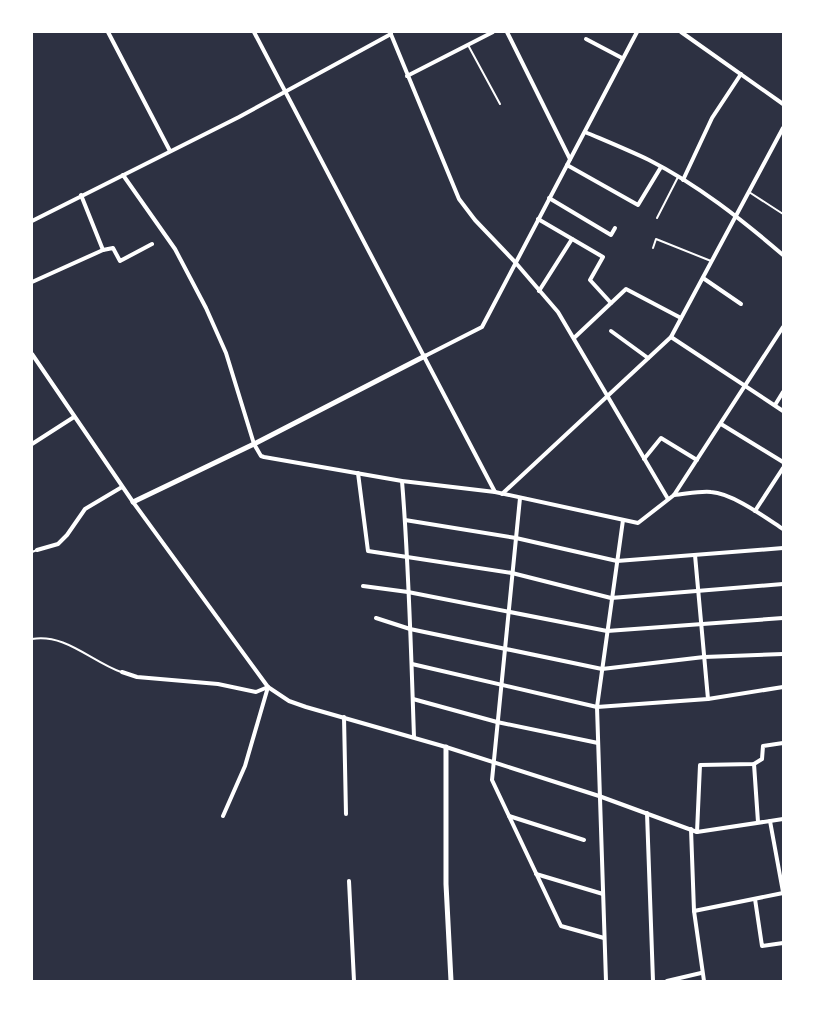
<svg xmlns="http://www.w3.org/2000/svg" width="815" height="1013" viewBox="0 0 815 1013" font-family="'Roboto Condensed',sans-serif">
<rect width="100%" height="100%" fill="#2d3142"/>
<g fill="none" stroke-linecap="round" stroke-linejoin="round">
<g stroke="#fff" stroke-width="2">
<path d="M468,45L500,104"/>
<path d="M749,192L783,214"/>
<path d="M657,218L678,177"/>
<path d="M653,248L656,239L711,261"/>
<path d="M32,552L37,550"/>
<path d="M32,639C65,633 92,662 121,672"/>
</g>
<g stroke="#fff" stroke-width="4">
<path d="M108,32L170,151"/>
<path d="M254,32L495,492"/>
<path d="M390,32L459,199L475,220L515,262L558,312L668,499"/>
<path d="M507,32L570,159"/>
<path d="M681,32L783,104"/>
<path d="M586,39L622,58"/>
<path d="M407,76L493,32"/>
<path d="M585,132C606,141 628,150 649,160C698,185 741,219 783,255"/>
<path d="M567,165L638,205L661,167"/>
<path d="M123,175L175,249L206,308L226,353L254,444L261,456L264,457L402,481L495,492L638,523L674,495L783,327"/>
<path d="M683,180L712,118L741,74"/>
<path d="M81,195L103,250L113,248L120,261L152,244"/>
<path d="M549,198L611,235L615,228"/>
<path d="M538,219L603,257L590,280L611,303"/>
<path d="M32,221L239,117L391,34"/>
<path d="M703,278L741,304"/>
<path d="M32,282L103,250"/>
<path d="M539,291L572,239"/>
<path d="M611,331L648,358"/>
<path d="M671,337L783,411"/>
<path d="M574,338L626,289L681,318"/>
<path d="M32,354L133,502L268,687L289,701L306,707L446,747L599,796L697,832L783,819"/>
<path d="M425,356L482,327L637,32"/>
<path d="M775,405L783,392"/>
<path d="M721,424L783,462"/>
<path d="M32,444L74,417"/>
<path d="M644,459L661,438L697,460"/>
<path d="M358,473L368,551L512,573L611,598L783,584"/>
<path d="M402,481C409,566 411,652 414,737"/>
<path d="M502,494L671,337L783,128"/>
<path d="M674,495C686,494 699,491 711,492C732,493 766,518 783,529"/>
<path d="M520,498L492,780L561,926L604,938"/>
<path d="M755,511L783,468"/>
<path d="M405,520L516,538L617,561L783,548"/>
<path d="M37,550L58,544L67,535L85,509L122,487"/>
<path d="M695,555L708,699"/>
<path d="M363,586L408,592L607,631L783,618"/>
<path d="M376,618L410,629L602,669L704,657L783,654"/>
<path d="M412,664L597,707L708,699L783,687"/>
<path d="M122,672L137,677L218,684L256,692L268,687"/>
<path d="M413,699L497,722L598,743"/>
<path d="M344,717L346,814"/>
<path d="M754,764L758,822"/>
<path d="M647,813L653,981"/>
<path d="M223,816L245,766L268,687"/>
<path d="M509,816L584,840"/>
<path d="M770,821L783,892"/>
<path d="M691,829L694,911L704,981"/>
<path d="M697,832L700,765L754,764L762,759L763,746L783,743"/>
<path d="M536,874L603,894"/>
<path d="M349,881L354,981"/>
<path d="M755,899L762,946L783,943"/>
<path d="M694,911L783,893"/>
<path d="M606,981L597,707L623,520"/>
<path d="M667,981L701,973"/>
</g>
<g stroke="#fff" stroke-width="5">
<path d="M133,502L254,444L425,356"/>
<path d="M446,747V884L451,981"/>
</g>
</g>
<rect width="815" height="1013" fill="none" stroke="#ffffff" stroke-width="66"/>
</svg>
